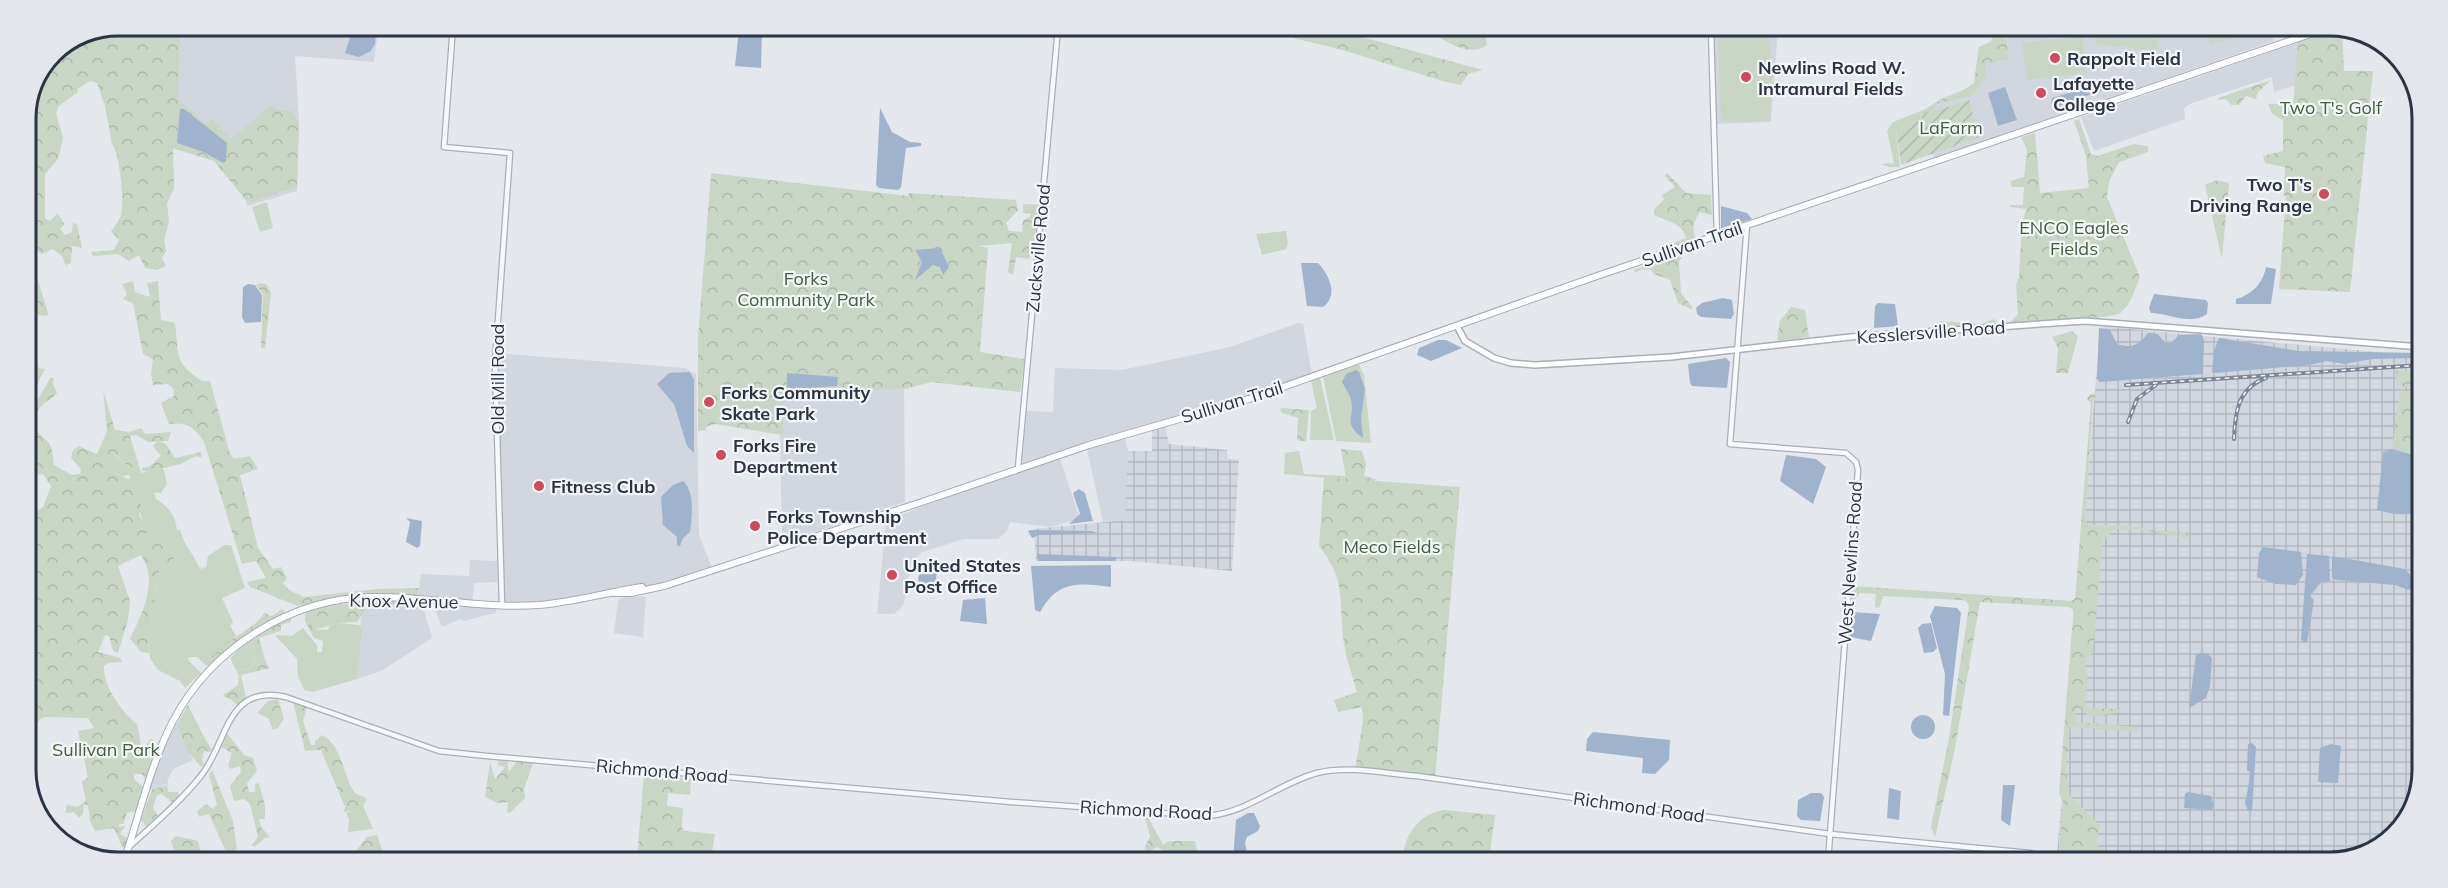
<svg xmlns="http://www.w3.org/2000/svg" width="2448" height="888" viewBox="0 0 2448 888" font-family="Mulish,sans-serif">
<defs>
<pattern id="industrial-grid" width="8" height="8" patternUnits="userSpaceOnUse" patternTransform="scale(1.5)"><rect width="8" height="8" fill="#d2d6de"/><path d="M0 4h8M4 0v8" fill="none" stroke="#b4b8c0"/></pattern>
<pattern id="forest-crowns" width="20" height="18" patternUnits="userSpaceOnUse" patternTransform="scale(1.5)"><rect width="20" height="18" fill="#c9d6c5"/><path d="M2 6a3 3 0 1 1 6 0M12 15a3 3 0 1 1 6 0" fill="none" stroke="#adb8ab"/></pattern>
<pattern id="garden-furrows" width="10" height="10" patternUnits="userSpaceOnUse" patternTransform="scale(1.5)"><rect width="10" height="10" fill="#c9d6c5"/><path d="M-1 1l2-2M0 10L10 0M9 11l2-2" fill="none" stroke="#adb8ab"/></pattern>
</defs>
<rect width="100%" height="100%" fill="#e4e7ec"/>
<g fill="#d2d6de">
<path d="M192,26H379L374,62L295,56L299,122L297,191L247,206L246,200L214,161L172,148L180,40Z"/>
<path d="M1714,29H1778L1771,122L1717,124Z"/>
<path d="M1996,30H2272L2274,41L1934,159L1919,115L1942,98L1966,89L1974,83L1979,47L1991,42Z"/>
<path d="M2294,44H2301L2299,84L2274,92L2272,77L2192,103L2184,108L2185,119L2094,151L2081,117Z"/>
<path d="M1298,323L1303,324L1312,375L1223,409L1124,432L1128,451L1126,520L1103,522L1086,445L1059,456L1080,519L1050,527L1010,522L1007,531L998,539H964L922,552L912,562L904,603L900,609L894,614H877L886,521L1022,468L1027,411L1053,412L1055,368L1122,370L1230,347Z"/>
<path d="M495,353L685,368L696,374L699,535L713,570L669,583L577,600L502,605Z"/>
<path d="M904,382L905,502L782,543L779,389Z"/>
<path d="M470,560L498,561L497,582L474,583L472,605L496,606V613L463,621L460,619L442,627L435,609L437,596L418,595L421,574L469,576Z"/>
<path d="M624,597H646L643,637L614,633L618,600Z"/>
<path d="M370,605L424,610L432,638L383,670L357,679L361,617Z"/>
<path d="M177,724L193,760L173,769L166,784L152,790L150,789L168,735Z"/>
</g>
<g fill="url(#industrial-grid)">
<path d="M2109,327L2421,356L2418,800L2386,844L2331,862H2071L2057,855L2100,328Z"/>
<path d="M1165,426L1169,444L1227,450L1228,459L1239,460L1232,571L1131,561H1036L1034,529L1125,520L1128,451H1152V430Z"/>
</g>
<g fill="#c9d6c5">
<path d="M1718,29H1768L1772,72L1770,121L1721,122Z"/>
<path d="M2098,30H2160L2157,51L2096,44Z"/>
<path d="M2204,30H2251L2241,37L2210,44Z"/>
<path d="M2082,36L2087,73L2027,80L2022,43Z"/>
<path d="M1928,108L1919,115L1933,111L1922,115L1924,120L1896,130L1900,167H1889L1881,164L1894,163L1887,131L1893,122Z"/>
<path d="M267,202L273,228L260,232L252,207Z"/>
<path d="M1286,231L1288,243L1286,249L1262,255L1256,234Z"/>
<path d="M1358,363L1364,375L1371,443L1336,441L1323,376Z"/>
<path d="M1320,378L1334,440H1310L1311,411L1317,408L1311,381Z"/>
<path d="M1299,451L1304,474L1346,476V480L1284,474L1285,453Z"/>
<path d="M108,454H114L129,468L132,467L141,473L161,468L164,470L167,484L161,493L154,492L156,499C169,507 175,515 177,530H180C184,545 194,555 200,569L206,567L208,556L224,545H231L245,588L222,598L233,622L230,626L236,636L207,666L197,657H189L188,660L201,673L185,688L180,681L158,670L150,658L148,638L159,571L177,555L146,535C144,519 136,505 131,490H124L123,485L130,478L129,475L122,476L114,472Z"/>
<path d="M338,623L359,625L362,628L357,679L313,692L304,690L298,676L297,659L275,635L292,636L303,628L317,645V652H322L323,641L314,638L309,629L328,630L330,625Z"/>
<path d="M244,644L256,657L250,669L239,670V676L230,658Z"/>
<path d="M363,806L373,829L348,832L349,819L346,813Z"/>
</g>
<g fill="url(#forest-crowns)">
<path d="M118,26H191L180,40L178,99L206,124L212,119L231,139L271,105L276,110L292,111L299,122L297,186L252,202L246,200L214,161L173,148L174,188L167,204L169,222L164,240L166,251L162,258L166,266L157,270L145,268L139,255L129,261L118,254L93,256L91,252L114,250L119,240L111,231C116,225 121,219 122,210C124,199 119,151 112,144L105,106L97,83L90,81L77,89L78,92L59,106L56,113L63,138L58,159L45,174V219L50,221L58,213L64,224L60,229L65,235L72,232L73,223L77,224L82,248L72,246L71,263L66,265L68,271L62,256L53,249L42,254L35,250L29,251L48,313L47,316L38,315L33,353L39,368L45,369L26,406V112L53,52Z"/>
<path d="M1291,28H1329L1483,70L1468,74L1461,85L1446,82L1339,49L1293,38Z"/>
<path d="M1434,28L1485,33L1487,45C1472,57 1447,44 1434,33Z"/>
<path d="M2286,30H2342L2344,71H2373L2350,292L2279,289L2286,196H2284L2285,167L2265,163L2263,156L2283,151V120L2272,114L2268,104H2283L2293,107L2298,39L2290,41Z"/>
<path d="M1996,32L2007,41L2008,59L1985,64L1986,81L1981,82L1974,95L1936,104L1933,111L1919,115C1935,99 1957,96 1974,83L1979,47L1991,42Z"/>
<path d="M2271,80L2258,92L2256,99L2246,96L2239,105H2231L2226,99L2218,100V98Z"/>
<path d="M2079,119L2091,154L2097,156L2134,144L2148,146V152L2119,162L2109,182L2107,197L2140,277C2135,288 2131,305 2120,313C2112,320 1960,328 1942,326L1939,321L1982,324L1993,319L1999,323H2010L2018,314L2016,285L2019,276L2022,223L2015,222L2023,220L2026,209L2010,207V205H2023L2024,187H2012L2010,181L2024,177L2027,150L2021,137L2035,133L2040,193L2089,188L2086,156L2074,121Z"/>
<path d="M711,173L908,196L909,193L1016,200L1018,210L1006,223L1009,231L1022,232L1023,220L1030,217L1031,214L1023,213V204L1039,205L1035,251L1028,259L1016,257L1013,275L1008,272L1012,243L978,246L988,248L980,352L1025,359L1020,392L931,382L905,389L784,392L783,435L715,424L706,427V430L698,431V337Z"/>
<path d="M1667,173L1686,193L1711,195L1712,215L1700,212C1694,221 1691,229 1696,239L1668,248L1667,246L1686,238C1683,223 1666,221 1654,215V210L1664,199L1662,195L1675,187L1665,176Z"/>
<path d="M2217,180L2229,183L2222,259L2205,185Z"/>
<path d="M1681,253L1684,254L1679,262L1681,293L1693,308L1691,309L1678,303L1670,280L1654,274L1651,270L1642,269L1635,273L1634,270Z"/>
<path d="M133,281L135,292L150,297L147,283L158,281L161,320L175,323C179,354 173,362 202,381H210L230,454L234,459L250,456L258,469L240,475L258,548L273,569L281,567L287,578L283,583L289,590L304,597L377,589L419,588L418,595L349,596L298,606L250,587L247,582L266,578L256,561L242,564L204,442C194,426 187,422 169,424L161,403L174,396L173,388L168,384L153,385L151,374L153,359L143,354L133,303L123,299L127,294L122,284Z"/>
<path d="M260,283L266,284L271,292L265,348H261L263,294L256,285Z"/>
<path d="M1791,307L1805,310L1809,337L1780,341L1777,340L1780,321Z"/>
<path d="M2072,331L2078,336L2068,373H2056L2058,348L2052,337Z"/>
<path d="M2396,370L2421,371L2420,388L2397,386Z"/>
<path d="M51,377L54,378L53,384L57,393C51,401 42,402 37,412C26,433 45,433 51,447C53,452 53,460 54,465L72,475L80,474L81,469L71,458L73,450L79,446L97,454L107,431L103,390L115,430L129,432L141,428L145,434L171,432L168,441L149,442L136,435L130,436L141,473L132,467L129,468L115,454H108L114,472L129,480L123,485L124,490L138,488L142,493L139,515L148,531L146,535L151,538L168,537L175,544L177,555L159,571L148,638L149,653L141,652L130,639C142,614 159,581 141,555L118,566L130,601L128,620L118,653L113,651L109,636L105,635L98,652L120,658L122,662L108,663L104,666C102,685 123,714 137,724L141,745L144,747L152,738L158,748L147,782L142,774H134V779L145,789L137,811L127,813L123,824H119V827L125,826L120,834L129,839L125,849L122,847L114,828L95,831L90,821L88,805H84L83,814L79,818L74,812L65,813L67,805L77,807L86,801L82,782L88,777L78,731L94,728L88,718L45,717L40,719L37,725L26,727V654L34,551L32,514L43,507L51,486L43,474L26,476V420Z"/>
<path d="M2400,390L2420,394V457L2392,449Z"/>
<path d="M2090,394H2098L2093,400L2085,520L2089,525L2133,526L2152,530L2189,533L2188,539L2143,530L2116,529L2103,540L2093,652C2079,666 2089,671 2088,685C2087,690 2085,695 2084,700L2088,708L2117,709L2121,712L2088,717L2081,708L2075,709L2077,722L2138,727V732L2070,727L2066,768L2069,794L2100,825L2096,844L2109,854L2108,859L2078,855L2075,862L2059,852L2063,800L2059,794L2073,617V610L2069,607L1980,602L1954,754L1935,837L1931,827L1949,738L1969,606L1966,601L1961,600L1883,596L1879,608L1875,607L1876,594L1860,593L1855,599H1852L1854,586L2071,601L2075,599L2091,403L2087,399Z"/>
<path d="M1282,408L1309,410L1306,442L1297,440L1298,418L1282,413L1280,410Z"/>
<path d="M158,441L166,444L175,458L201,452L202,458L196,456L181,464L147,472L141,470L143,468L149,467L161,456L153,446Z"/>
<path d="M1341,449L1362,451L1366,464L1364,476L1376,479L1375,481L1460,487L1435,779L1355,771L1363,720L1362,707L1338,712L1334,700L1357,692C1352,674 1345,656 1343,637C1339,598 1346,580 1319,546L1324,478L1346,479Z"/>
<path d="M380,600L427,605L425,610L370,605L357,622L338,623L313,630L309,629L305,620L306,611L326,606Z"/>
<path d="M282,609L285,612L232,646L208,668C208,646 256,631 264,613L272,616Z"/>
<path d="M291,617V622L281,625V631L259,638L266,663L270,668L241,675L246,698L238,706L232,700L224,697L223,695L238,685L239,670L250,669L256,658L244,644L269,626Z"/>
<path d="M278,699L284,719L278,728L273,730L268,718L257,713L268,701Z"/>
<path d="M293,702L307,707L303,721L311,745H315V741L322,735C343,746 342,775 355,793C358,796 363,795 367,799L362,808L344,812L345,807L321,750L305,751Z"/>
<path d="M188,705C193,714 207,745 212,749L211,752L204,751L202,760L204,765L201,767L187,750L177,724Z"/>
<path d="M227,733L244,755L253,758L257,771L247,783L249,792H255V784L259,783L265,806V819H259L261,827L270,837L265,838L254,847L252,845L258,837L250,804L244,799L234,801L230,786L241,772L240,766L231,769L228,766L232,753L221,747Z"/>
<path d="M507,760L509,772L517,761L533,763L524,789L525,798L510,813L507,812L508,802L497,803L485,797L490,762L495,779L505,767L498,765V761Z"/>
<path d="M212,770L233,821L237,849L227,854L209,814L199,817L197,811L206,804L213,809L217,804L209,775Z"/>
<path d="M644,774L691,779L690,795L668,793L667,806L683,808L682,828L684,831L715,834L712,852L716,859H637Z"/>
<path d="M167,778L168,792H178L180,796L172,802L162,794L157,795L153,808L158,816L146,826L141,820L152,790L166,785Z"/>
<path d="M1444,810L1495,815L1489,861H1402C1404,835 1418,814 1444,810Z"/>
<path d="M1144,815H1147L1163,845L1169,841H1195L1198,856L1192,860H1169L1165,852L1157,847L1146,853L1145,847L1150,836Z"/>
<path d="M377,835L385,858H340L346,853L351,857L367,837Z"/>
<path d="M176,836L198,841L201,853L189,858H164V855L174,850L171,841Z"/>
</g>
<path fill="url(#garden-furrows)" d="M1969,100L1979,137L1901,165L1896,130L1923,120L1922,115Z"/>
<g fill="#9fb4cc">
<path d="M360,26L376,28L375,44L371,51L359,57L345,53L350,37Z"/>
<path d="M739,29H762L761,68L735,66Z"/>
<path d="M2120,78L2122,83L2059,106L2051,105L2052,98Z"/>
<path d="M2005,87L2017,120L1998,126L1988,93Z"/>
<path d="M880,108L892,132L910,142L921,143V146L906,148L901,187L898,190L879,188L876,185Z"/>
<path d="M180,109H184L227,143L226,161L223,163L204,152L177,143Z"/>
<path d="M1721,206L1747,213L1752,219L1721,228Z"/>
<path d="M940,248L949,267L943,275L940,267L933,265L915,280L922,262L915,250Z"/>
<path d="M1301,263H1318C1329,275 1339,295 1323,307L1307,306Z"/>
<path d="M2266,267L2276,269L2271,304H2236V299C2252,295 2263,283 2266,267Z"/>
<path d="M248,284L255,285L262,295L261,322L245,323L242,317L243,287Z"/>
<path d="M2154,294L2206,300L2208,303L2207,314C2190,326 2169,313 2151,313L2149,308Z"/>
<path d="M1723,298L1732,300L1734,314L1731,319L1701,317L1697,314L1696,308L1702,303Z"/>
<path d="M1878,303L1895,304L1898,326L1874,328L1875,306Z"/>
<path d="M2099,328L2110,330L2117,344C2132,349 2139,345 2148,333L2158,334L2165,343H2171L2179,335L2201,334L2204,340L2203,374L2100,382L2097,379Z"/>
<path d="M2219,338L2299,351L2421,353V358L2372,359L2344,364L2327,361L2309,365L2215,373L2212,372L2214,351Z"/>
<path d="M1438,340H1446L1462,348L1431,361L1417,355L1419,348Z"/>
<path d="M1726,358L1730,362L1727,388L1692,386L1690,383L1688,364Z"/>
<path d="M1356,370L1359,372L1365,389L1361,419L1363,438C1341,422 1356,418 1351,400C1350,394 1345,388 1342,382L1346,374Z"/>
<path d="M690,372L694,380V453L687,446L674,404L657,384L669,373Z"/>
<path d="M787,373L838,377L837,386L787,390Z"/>
<path d="M2392,449L2420,457V510C2409,518 2389,513 2377,510L2383,452Z"/>
<path d="M1786,455L1816,459L1826,467L1813,504L1780,481Z"/>
<path d="M683,481C695,491 692,517 690,532L683,538L680,546L677,545V537L663,525L661,497L673,485Z"/>
<path d="M1079,489L1085,493L1093,521L1069,524L1080,514L1073,493Z"/>
<path d="M406,518L422,521L420,546L417,548L406,542L410,522Z"/>
<path d="M1031,530L1091,531L1098,533L1039,535L1032,538L1028,531Z"/>
<path d="M2263,547L2301,552L2303,575L2296,585L2275,584L2257,577L2259,553Z"/>
<path d="M1037,554L1116,557V561H1039Z"/>
<path d="M2307,554L2329,556L2330,581L2321,582L2310,596L2314,600L2307,643L2301,640Z"/>
<path d="M2332,556L2405,569L2415,580L2414,587L2408,590L2395,585L2337,580L2332,578Z"/>
<path d="M933,560L937,565L936,583L920,584L918,579L922,565Z"/>
<path d="M1111,565V587C1079,583 1058,580 1040,612L1035,610L1031,566Z"/>
<path d="M985,598L987,624L960,621L963,600Z"/>
<path d="M1935,606L1957,608L1961,613L1949,716L1943,715L1945,674L1930,616Z"/>
<path d="M1853,612L1880,614L1871,641L1850,637Z"/>
<path d="M1931,623L1937,648L1933,652L1924,653L1918,628L1922,624Z"/>
<path d="M2201,653L2208,654L2212,658L2210,686L2206,698L2189,708L2196,655Z"/>
<circle cx="1923" cy="727" r="12"/>
<path d="M1593,732L1670,740L1669,760L1655,774L1642,773L1643,758L1586,751L1587,739Z"/>
<path d="M2252,743L2256,747L2252,811H2248L2245,803L2251,772L2247,770L2248,744Z"/>
<path d="M2331,744L2341,746L2338,783L2318,782L2320,748Z"/>
<path d="M2003,785H2015L2010,826L2001,820Z"/>
<path d="M1889,788L1901,791L1899,820L1887,818Z"/>
<path d="M2188,792L2211,796L2214,805L2212,810L2184,808L2185,794Z"/>
<path d="M1811,793H1821L1824,797L1820,821L1801,820L1797,816L1798,800Z"/>
<path d="M1248,813H1254L1260,826L1258,831L1247,837L1245,843L1249,860H1233L1236,820Z"/>
</g>
<g fill="none" stroke-linecap="round" stroke-linejoin="round">
<defs>
<g id="tertiary">
<path d="M453,26L444,147L510,153L495,362L502,605"/>
<path d="M1711,29L1717,236"/>
<path d="M1747,225L1730,444L1846,453L1856,462L1858,470L1828,861"/>
<path d="M1018,468L1058,28"/>
<path d="M130,846C154,824 180,802 200,777C228,744 225,683 286,697L439,751L487,756L1011,802L1206,816C1246,814 1279,783 1317,773C1348,765 1386,774 1417,776L1830,834L2030,853L2067,862"/>
</g>
<path id="secondary" d="M1457,326L1465,341L1494,358L1511,363L1535,365L1671,357L1850,337L2085,321L2421,347"/>
<g id="primary">
<path d="M26,510L30,559L26,609"/>
<path d="M615,593H631L664,586L919,503L1089,445L1249,399L1597,276L2322,30"/>
<path d="M26,760L32,792"/>
<path d="M125,858C140,813 151,763 173,721C211,649 290,598 372,597C427,596 483,609 539,605C574,602 608,592 642,587"/>
</g>
</defs>
<use href="#tertiary" stroke="#a9aeb7" stroke-width="7"/>
<use href="#secondary" stroke="#a9aeb7" stroke-width="8"/>
<use href="#primary" stroke="#a3abb8" stroke-width="8"/>
<use href="#tertiary" stroke="#f7f8fa" stroke-width="4.5"/>
<use href="#secondary" stroke="#fff" stroke-width="5"/>
<use href="#primary" stroke="#fff" stroke-width="6"/>
<defs>
<g id="rail">
<path d="M2126,385L2421,365"/>
<path d="M2128,422L2137,399L2156,385"/>
<path d="M2234,439C2235,412 2238,388 2266,378"/>
</g>
</defs>
<use href="#rail" stroke="#7d8696" stroke-width="4"/>
<use href="#rail" stroke="#f4f6f9" stroke-width="1.5" stroke-dasharray="4.5" stroke-linecap="butt"/>
</g>
<g fill="#d1495b" stroke="#f4f6f9" stroke-width="2">
<circle cx="2055" cy="58" r="6"/>
<circle cx="1746" cy="77" r="6"/>
<circle cx="2041" cy="93" r="6"/>
<circle cx="2324" cy="194" r="6"/>
<circle cx="709" cy="402" r="6"/>
<circle cx="721" cy="455" r="6"/>
<circle cx="539" cy="486" r="6"/>
<circle cx="755" cy="526" r="6"/>
<circle cx="892" cy="575" r="6"/>
</g>
<g text-anchor="middle" dominant-baseline="central" stroke-width="4.5" stroke-linejoin="round" paint-order="stroke">
<g font-size="18" font-weight="bold" fill="#2b3445" stroke="#f4f6f9" text-anchor="start">
<text x="2067" y="58">Rappolt Field</text>
<text x="1758" y="67">Newlins Road W.<tspan x="1758" dy="21">Intramural Fields</tspan></text>
<text x="2053" y="83">Lafayette<tspan x="2053" dy="21">College</tspan></text>
<text x="2312" y="184" text-anchor="end">Two T’s<tspan x="2312" dy="21">Driving Range</tspan></text>
<text x="721" y="392">Forks Community<tspan x="721" dy="21">Skate Park</tspan></text>
<text x="733" y="445">Forks Fire<tspan x="733" dy="21">Department</tspan></text>
<text x="551" y="486">Fitness Club</text>
<text x="767" y="516">Forks Township<tspan x="767" dy="21">Police Department</tspan></text>
<text x="904" y="565">United States<tspan x="904" dy="21">Post Office</tspan></text>
</g>
<g font-size="18" fill="#3f6138" stroke="#f4f6f9">
<text x="2331" y="107">Two T's Golf</text>
<text x="1951" y="127">LaFarm</text>
<text x="2074" y="227">ENCO Eagles<tspan x="2074" dy="21">Fields</tspan></text>
<text x="806" y="278">Forks<tspan x="806" dy="21">Community Park</tspan></text>
<text x="1392" y="546">Meco Fields</text>
<text x="106" y="749">Sullivan Park</text>
</g>
<g font-size="18" fill="#2b3445" stroke="#f4f6f9">
<text transform="translate(1692 244) rotate(-19)">Sullivan Trail</text>
<text transform="translate(1038 248) rotate(-85)">Zucksville Road</text>
<text transform="translate(1931 332) rotate(-4)">Kesslersville Road</text>
<text transform="translate(497 379) rotate(-90)">Old Mill Road</text>
<text transform="translate(1232 402) rotate(-17)">Sullivan Trail</text>
<text transform="translate(1850 563) rotate(-86)">West Newlins Road</text>
<text transform="translate(404 601) rotate(1)">Knox Avenue</text>
<text transform="translate(662 771) rotate(5)">Richmond Road</text>
<text transform="translate(1639 807) rotate(8)">Richmond Road</text>
<text transform="translate(1146 810) rotate(3)">Richmond Road</text>
</g>
</g>
<path d="M0 0H2448V888H0ZM118 36H2330A82 82 0 0 1 2412 118V770A82 82 0 0 1 2330 852H118A82 82 0 0 1 36 770V118A82 82 0 0 1 118 36Z" fill="#e4e6eb" fill-rule="evenodd"/>
<path fill="none" stroke="#2b3445" stroke-width="3" d="M118 36H2330A82 82 0 0 1 2412 118V770A82 82 0 0 1 2330 852H118A82 82 0 0 1 36 770V118A82 82 0 0 1 118 36Z"/>
</svg>
